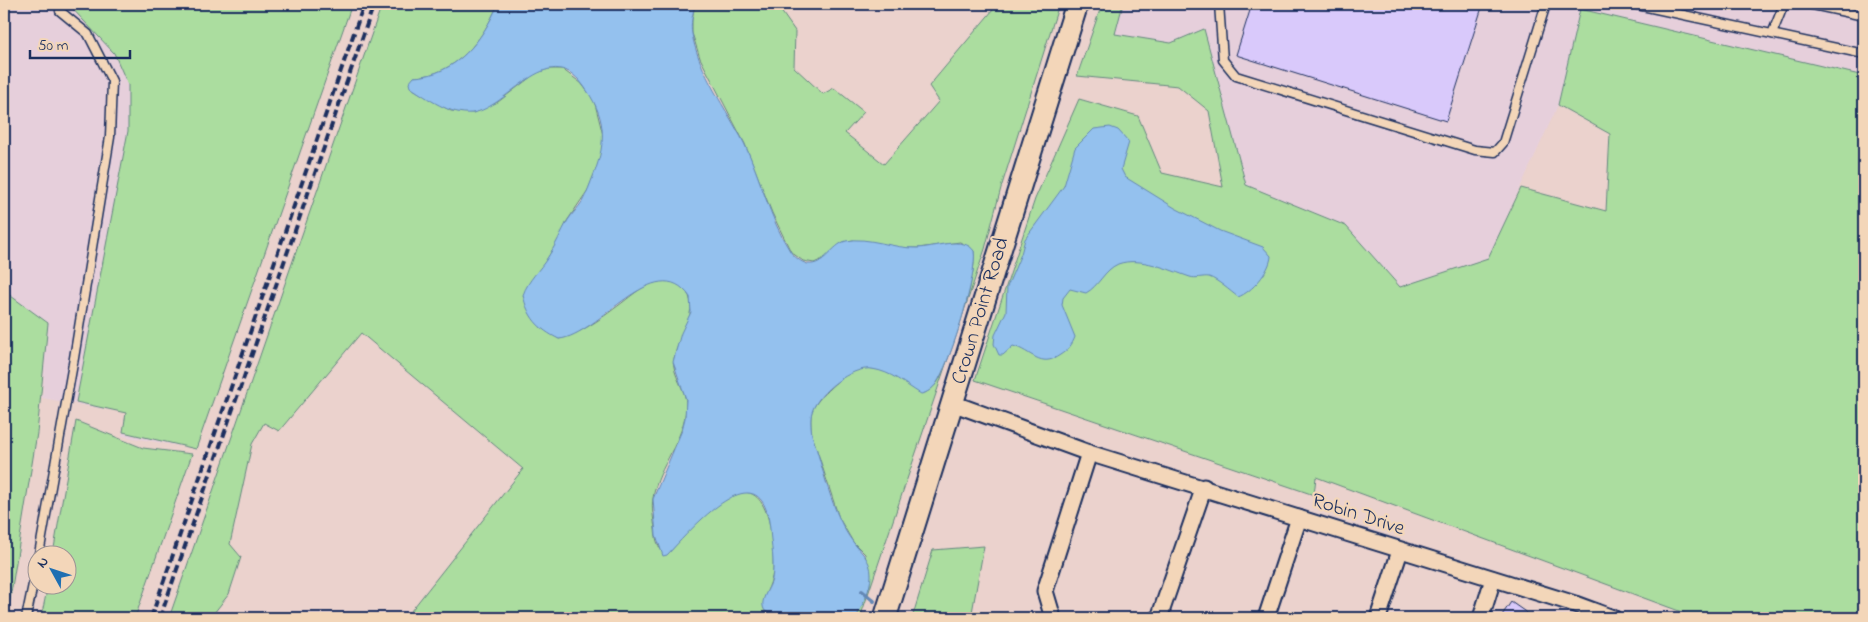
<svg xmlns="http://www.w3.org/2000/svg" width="1868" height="622" viewBox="0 0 1868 622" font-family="'Indie Flower',sans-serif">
<rect width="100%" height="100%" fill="#ebd2cd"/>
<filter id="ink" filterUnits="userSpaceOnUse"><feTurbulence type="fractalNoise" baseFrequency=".02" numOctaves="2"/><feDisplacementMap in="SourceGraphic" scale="10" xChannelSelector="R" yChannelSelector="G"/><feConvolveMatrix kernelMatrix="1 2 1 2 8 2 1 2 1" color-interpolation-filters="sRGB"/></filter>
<g filter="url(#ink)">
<g fill="#e6cfdb">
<path d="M4,4H274L196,449L122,436L126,413L42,398L48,323L4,291Z"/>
<path d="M1123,4H1864V76L1581,9L1558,105L1488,258L1400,287L1346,226L1246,185L1204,29L1171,43L1115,34Z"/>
</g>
<g fill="#abdd9f" stroke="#63867e">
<path d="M68,4H352L196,449L123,432L126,413L76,402L128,131V85L114,53Z"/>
<path d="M382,4H498C483,40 456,75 414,77L411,88L451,111L473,113L498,102L536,73L549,69H562L581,83L594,100L604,139L601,157L588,190L567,221L561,236L542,267L540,327L559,339C579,334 598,321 615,308C631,297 646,280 667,281C674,281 679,284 684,289C703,308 677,337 674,359C671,375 687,389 686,406C685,440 658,466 653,498C651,508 654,520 655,529C656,539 657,549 667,555C686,534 708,504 736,494C772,481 774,549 773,571C772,586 761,596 765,611L778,618H422L411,611L523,469L361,333L279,431L264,423L252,444L230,544L241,557L229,594L210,618H169Z"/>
<path d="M695,4H776L795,31L794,67L823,94L834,88L864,112L845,133L884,164L939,101L929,86L998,4H1059L1001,188L985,249L860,618H856L870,585L865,554L853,542L839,518L812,435C811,427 810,419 812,411C816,399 844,373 857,369C865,367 876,369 884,371C899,376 910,389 925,393C930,390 934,387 937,383C950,362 978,274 974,251L960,242L918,248H897L853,240L843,242L825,258L814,263L803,261L791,252L772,213L745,144L700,58L692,33V20Z"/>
<path d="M1102,4H1123L1115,34L1171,43L1204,29L1246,185L1346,226L1400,287L1488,258L1521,188L1606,211L1610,134L1558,105L1580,9L1864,76V618H1698L1316,477L1314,495L975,380L1035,199L1079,99L1138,116L1162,173L1223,187L1209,111L1178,86L1077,76Z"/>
<path d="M4,291L48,323L37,433L7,618H4Z"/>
<path d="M76,421L143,448L192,454L135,618H41L48,585L68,584V554H53Z"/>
<path d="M984,546L971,618H912L933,550Z"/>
</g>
<g fill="#94c1ee" stroke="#6487b4">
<path d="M498,4H695C693,13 690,24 692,34C699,73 726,108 744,143C761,178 769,218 790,251C793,256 802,263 808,264C824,266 832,245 846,241C868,236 894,249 917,248C933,248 964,235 974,251C978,274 950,364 936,384C932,389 927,393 921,394C904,384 892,372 872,369C852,366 818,392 812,412C810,419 811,427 812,435C823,467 832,515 853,542C861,553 871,559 871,575C871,589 862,606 856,618H778L765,611C758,601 770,589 772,579C775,562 771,545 770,529C762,445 690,531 667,555L663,556L656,535L653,499L682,430L685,418L686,399L673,362L681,333L691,312L690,297C656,247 598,336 559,339C538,329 528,317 523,295C528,280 540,270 548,257C556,245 561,232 568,220C572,214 578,208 582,202C587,193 590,184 594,174C607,140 606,116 583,85C547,37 509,108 472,113C449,115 429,99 410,87L409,83L414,77C456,75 483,40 498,4Z"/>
<path d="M1110,127L1118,130L1129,142L1121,169L1125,177L1175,208L1220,231L1263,247L1271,256C1270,271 1252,292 1238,297C1230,291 1218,280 1209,277C1203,276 1196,279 1190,277C1169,270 1140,256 1118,264C1104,270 1099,286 1086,293L1070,289L1063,298L1062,305L1075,337C1072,345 1068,350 1060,355C1040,369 1032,351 1013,346L1003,355H999L994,344L995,335L1006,312L1007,287L1021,254L1025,239L1064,186L1075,148L1094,129Z"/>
</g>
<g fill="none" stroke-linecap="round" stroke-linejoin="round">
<path stroke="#6487b4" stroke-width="4" d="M862,591L874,601"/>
</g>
<g fill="#d9c9fb" stroke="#1b2f5e">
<path d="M1252,4H1483L1446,121L1236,55Z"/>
<path d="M1511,602L1534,618H1500Z"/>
</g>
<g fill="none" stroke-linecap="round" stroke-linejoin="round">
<defs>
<g id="service">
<path d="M1219,4L1223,60L1236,76L1475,150L1495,152L1503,143L1546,4"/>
<path d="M1633,4L1864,54"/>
<path d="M1808,4L1864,16"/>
<path d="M1772,34L1784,4"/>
<path d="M39,554L74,358L110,137L112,81L88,34L60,11"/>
<path d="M26,618L38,560"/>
</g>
<g id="minor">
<path d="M952,403L1089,453L1575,604L1613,618"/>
<path d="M1053,618L1045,591L1089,453"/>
<path d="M1159,618L1204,487"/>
<path d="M1266,618L1299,518"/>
<path d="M1378,618L1400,551"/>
<path d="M1481,618L1493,579"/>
</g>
<path id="secondary" d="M885,618L1077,4"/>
</defs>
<use href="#service" stroke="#1b2f5e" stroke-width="11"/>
<use href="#minor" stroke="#1b2f5e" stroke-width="19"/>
<use href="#secondary" stroke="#1b2f5e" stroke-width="25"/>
<use href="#service" stroke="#f3d6b9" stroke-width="8"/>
<use href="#minor" stroke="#f3d6b9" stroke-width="15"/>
<use href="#secondary" stroke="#f3d6b9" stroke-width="21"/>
<g stroke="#1b2f5e" stroke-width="4" stroke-dasharray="8 4" stroke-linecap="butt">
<path d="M151,618L364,4"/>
<path d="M160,618L374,4"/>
</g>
</g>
</g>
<g text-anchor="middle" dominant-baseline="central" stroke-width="4.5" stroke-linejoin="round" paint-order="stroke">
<g font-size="21" fill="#1b2f5e" stroke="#f3d6b9">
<text transform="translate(981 311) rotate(-73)">Crown Point Road</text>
<text transform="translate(1358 515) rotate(18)">Robin Drive</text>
</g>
</g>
<rect width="1868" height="622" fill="none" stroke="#f3d6b9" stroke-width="20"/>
<rect x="10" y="10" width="1848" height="602" fill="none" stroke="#1b2f5e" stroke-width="2" filter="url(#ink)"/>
<g transform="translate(52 570) rotate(310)"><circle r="24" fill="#f3d6b9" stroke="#9d9395"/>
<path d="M0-4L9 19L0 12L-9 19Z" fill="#1f6fb2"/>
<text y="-8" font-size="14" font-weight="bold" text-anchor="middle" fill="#1b2f5e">N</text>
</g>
<path d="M30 50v8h100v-8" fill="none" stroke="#1b2f5e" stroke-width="2.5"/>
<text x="38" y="50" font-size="15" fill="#1b2f5e" stroke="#f3d6b9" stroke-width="4" paint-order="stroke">50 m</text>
</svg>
